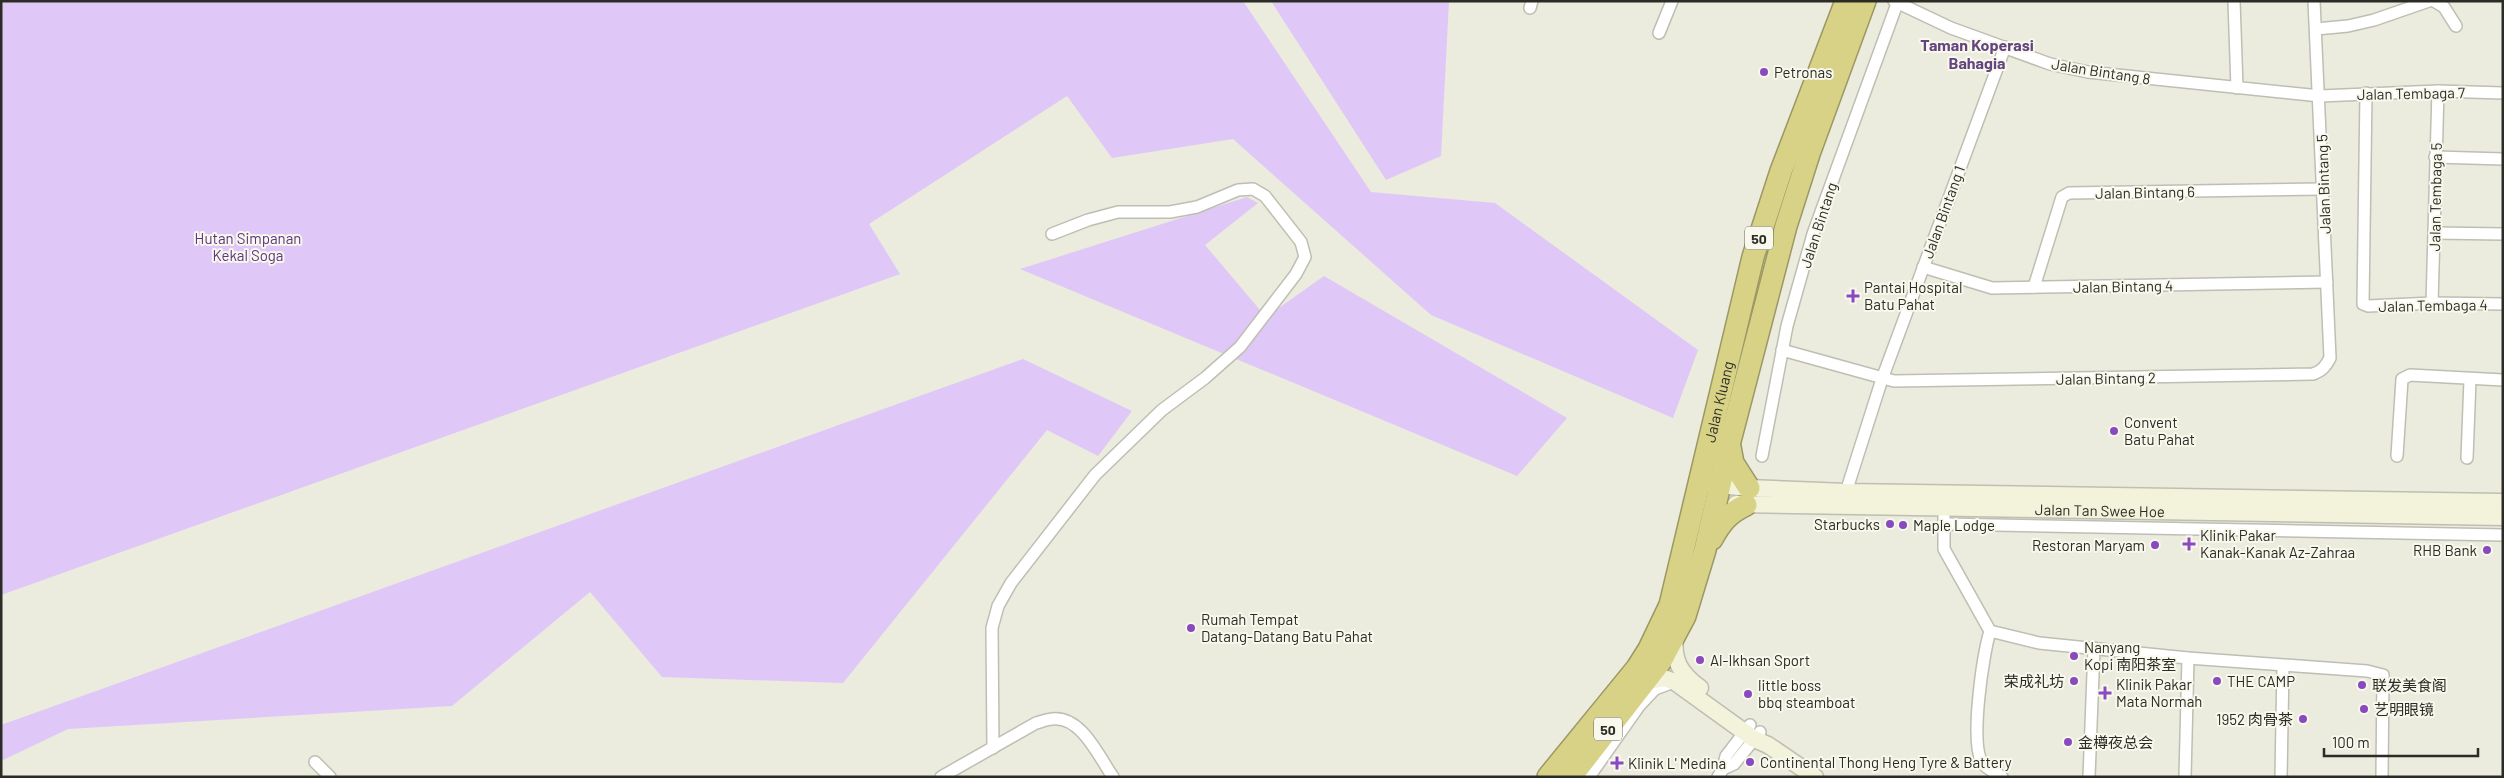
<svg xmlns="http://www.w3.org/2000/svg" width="2504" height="778" viewBox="0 0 2504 778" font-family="Barlow,'Noto Sans SC',sans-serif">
<rect width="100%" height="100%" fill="#ebebde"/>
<g fill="#dfc8f8">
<path d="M1,1H1243L1371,192L1495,203L1698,350L1673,418L1431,315L1233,139L1112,158L1067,96L869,224L900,274L1,595Z"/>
<path d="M1271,1H1449L1441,156L1386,180Z"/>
<path d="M1247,197L1258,203L1205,245L1266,317L1324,276L1567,418L1517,476L1020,269Z"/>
<path d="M1023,359L1132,411L1098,456L1047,430L843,683L662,677L590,592L452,706L68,729L1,761V725Z"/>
</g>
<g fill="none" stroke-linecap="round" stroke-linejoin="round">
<defs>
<g id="street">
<path d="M1894,1L1951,28L2050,64L2088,72L2320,96L2438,91L2503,93"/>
<path d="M2234,1L2237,88"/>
<path d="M2434,1L2444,7L2456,26"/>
<path d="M1530,8L1532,1"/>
<path d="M2316,29L2348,26L2374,20L2429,1"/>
<path d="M1659,33L1672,1"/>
<path d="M2366,93L2363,304L2368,306L2432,303L2503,304"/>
<path d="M2435,157L2503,159"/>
<path d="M2434,233L2503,234"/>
<path d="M1923,267L1992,288L2327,282"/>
<path d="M2034,287L2062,197L2069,193L2323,189"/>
<path d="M2432,303L2438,91"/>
<path d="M1782,350L1894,381L2313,374C2322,371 2326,366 2330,358L2314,1"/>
<path d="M1762,456L1787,326L1813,234L1898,1"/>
<path d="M2397,456L2402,379L2410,375L2503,380"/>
<path d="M2467,458L2470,380"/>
<path d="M1846,492L1882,379L2005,47"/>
<path d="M1944,517V549L1990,631"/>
<path d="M1943,524L2503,535"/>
<path d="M993,748L992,628L998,606L1011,583L1095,475L1162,410L1205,378L1240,347L1296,274L1305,257L1301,242L1265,196L1253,189L1238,190L1197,207L1170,212H1118L1088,220L1052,234"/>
<path d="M315,762L330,777"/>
<path d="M1723,769L1734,764L1760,732"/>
<path d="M941,777L1036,723C1041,722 1047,719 1052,719C1081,715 1099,757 1113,777"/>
<path d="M1589,777L1639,706L1655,689L1671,683"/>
<path d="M1718,777L1723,769L1726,756L1750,725"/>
<path d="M2002,777C1997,773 1987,769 1983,764C1969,745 1983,655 1990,631L2039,643L2188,658L2367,671L2383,675L2382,777"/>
<path d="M2089,777L2094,648"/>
<path d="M2185,777L2188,658"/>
<path d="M2281,777L2283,666"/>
</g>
<g id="secondary">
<path d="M1710,484L1749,488L1846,492L2503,502"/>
<path id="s1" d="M1736,504L2503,517"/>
<path d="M1675,636C1672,661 1681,674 1700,688"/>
<path d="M1646,682L1664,678L1675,682L1754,739L1768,745L1815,777"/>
</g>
<g id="highway">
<path d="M1730,447L1733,463L1749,488"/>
<path d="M1712,539C1721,522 1729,513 1746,505"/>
<path id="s2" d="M1548,777L1637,668L1649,649L1670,605L1753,257L1781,171L1846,1"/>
<path d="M1571,777L1661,661L1685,616L1705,550L1730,441L1786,226L1809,154L1865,1"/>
</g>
</defs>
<use href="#street" stroke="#bfbeb2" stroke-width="14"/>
<use href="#secondary" stroke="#bfbeb2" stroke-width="19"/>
<use href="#highway" stroke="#9b9864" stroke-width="24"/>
<use href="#street" stroke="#fff" stroke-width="11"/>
<use href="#secondary" stroke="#f3f2da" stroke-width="16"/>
<use href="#highway" stroke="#d7d285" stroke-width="21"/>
</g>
<g fill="#8949bf" stroke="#f8f8ec" stroke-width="2">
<circle cx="1764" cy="72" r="5"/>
<path d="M1850.5 288.5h5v5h5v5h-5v5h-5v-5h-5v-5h5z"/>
<circle cx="2114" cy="431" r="5"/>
<circle cx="1890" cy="524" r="5"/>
<circle cx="1903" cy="525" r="5"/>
<path d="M2186.5 536.5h5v5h5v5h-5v5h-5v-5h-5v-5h5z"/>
<circle cx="2155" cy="545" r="5"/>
<circle cx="2487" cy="550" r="5"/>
<circle cx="1191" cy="628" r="5"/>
<circle cx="2074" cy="656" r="5"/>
<circle cx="1700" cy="660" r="5"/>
<circle cx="2074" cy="681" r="5"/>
<circle cx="2217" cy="681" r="5"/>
<circle cx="2362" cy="685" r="5"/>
<path d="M2102.5 685.5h5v5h5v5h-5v5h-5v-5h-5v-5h5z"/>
<circle cx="1748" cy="694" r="5"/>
<circle cx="2364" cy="709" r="5"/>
<circle cx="2303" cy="719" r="5"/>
<circle cx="2068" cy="742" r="5"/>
<circle cx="1750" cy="762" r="5"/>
<path d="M1614.5 755.5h5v5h5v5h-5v5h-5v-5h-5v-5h5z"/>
</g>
<g text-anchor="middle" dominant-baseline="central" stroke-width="4" stroke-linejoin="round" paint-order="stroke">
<g fill="#f8f8ec" stroke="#696962" stroke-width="1">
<rect x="1745" y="226.5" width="28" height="23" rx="4"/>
<rect x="1594" y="717.5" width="28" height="23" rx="4"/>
</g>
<g font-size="14" font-weight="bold" fill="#2c2c27">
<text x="1759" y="238">50</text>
<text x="1608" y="729">50</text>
</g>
<g font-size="15" fill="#2c2c27" stroke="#f8f8ec">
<text transform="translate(2101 71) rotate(9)">Jalan Bintang 8</text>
<text transform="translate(2411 93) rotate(-1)">Jalan Tembaga 7</text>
<text transform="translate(2323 184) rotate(-92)">Jalan Bintang 5</text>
<text transform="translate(2145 192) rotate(-1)">Jalan Bintang 6</text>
<text transform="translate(2435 197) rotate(-89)">Jalan Tembaga 5</text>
<text transform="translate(1943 212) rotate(-70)">Jalan Bintang 1</text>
<text transform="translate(1818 225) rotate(-72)">Jalan Bintang</text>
<text transform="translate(2123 286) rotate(-1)">Jalan Bintang 4</text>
<text transform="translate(2433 305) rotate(-1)">Jalan Tembaga 4</text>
<text transform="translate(2106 378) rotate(-1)">Jalan Bintang 2</text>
<text stroke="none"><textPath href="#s2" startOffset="421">Jalan Kluang</textPath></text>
<text stroke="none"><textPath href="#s1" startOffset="364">Jalan Tan Swee Hoe</textPath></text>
</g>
<g font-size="15" fill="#2c2c27" stroke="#f8f8ec" text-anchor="start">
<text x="1774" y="72">Petronas</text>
<text x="1864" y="287">Pantai Hospital<tspan x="1864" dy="17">Batu Pahat</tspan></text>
<text x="2124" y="422">Convent<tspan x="2124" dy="17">Batu Pahat</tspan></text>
<text x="1880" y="524" text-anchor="end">Starbucks</text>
<text x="1913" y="525">Maple Lodge</text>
<text x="2200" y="535">Klinik Pakar<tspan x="2200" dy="17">Kanak-Kanak Az-Zahraa</tspan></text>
<text x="2145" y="545" text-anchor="end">Restoran Maryam</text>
<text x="2477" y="550" text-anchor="end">RHB Bank</text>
<text x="1201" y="619">Rumah Tempat<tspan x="1201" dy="17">Datang-Datang Batu Pahat</tspan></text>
<text x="2084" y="647">Nanyang<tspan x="2084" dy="17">Kopi 南阳茶室</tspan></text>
<text x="1710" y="660">Al-Ikhsan Sport</text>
<text x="2064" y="681" text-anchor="end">荣成礼坊</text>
<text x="2227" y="681">THE CAMP</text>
<text x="2116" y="684">Klinik Pakar<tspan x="2116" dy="17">Mata Normah</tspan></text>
<text x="1758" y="685">little boss<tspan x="1758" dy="17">bbq steamboat</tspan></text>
<text x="2372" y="685">联发美食阁</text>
<text x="2374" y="709">艺明眼镜</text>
<text x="2293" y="719" text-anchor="end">1952 肉骨茶</text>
<text x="2078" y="742">金樽夜总会</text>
<text x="1760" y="762">Continental Thong Heng Tyre &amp; Battery</text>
<text x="1628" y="763">Klinik L' Medina</text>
</g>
<g font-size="15" fill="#5d3580" stroke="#f8f8ec">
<text x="248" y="238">Hutan Simpanan<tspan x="248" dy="17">Kekal Soga</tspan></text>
</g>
<g font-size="16" font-weight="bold" fill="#624480" stroke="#f8f8ec">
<text x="1977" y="44">Taman Koperasi<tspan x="1977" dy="18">Bahagia</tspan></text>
</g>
</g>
<rect width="2504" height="778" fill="none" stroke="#2c2c27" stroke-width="5"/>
<path d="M2324 748v8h154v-8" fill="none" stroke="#2c2c27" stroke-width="2.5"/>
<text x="2332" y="748" font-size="15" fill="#2c2c27" stroke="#f8f8ec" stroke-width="4" paint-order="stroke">100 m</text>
</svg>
